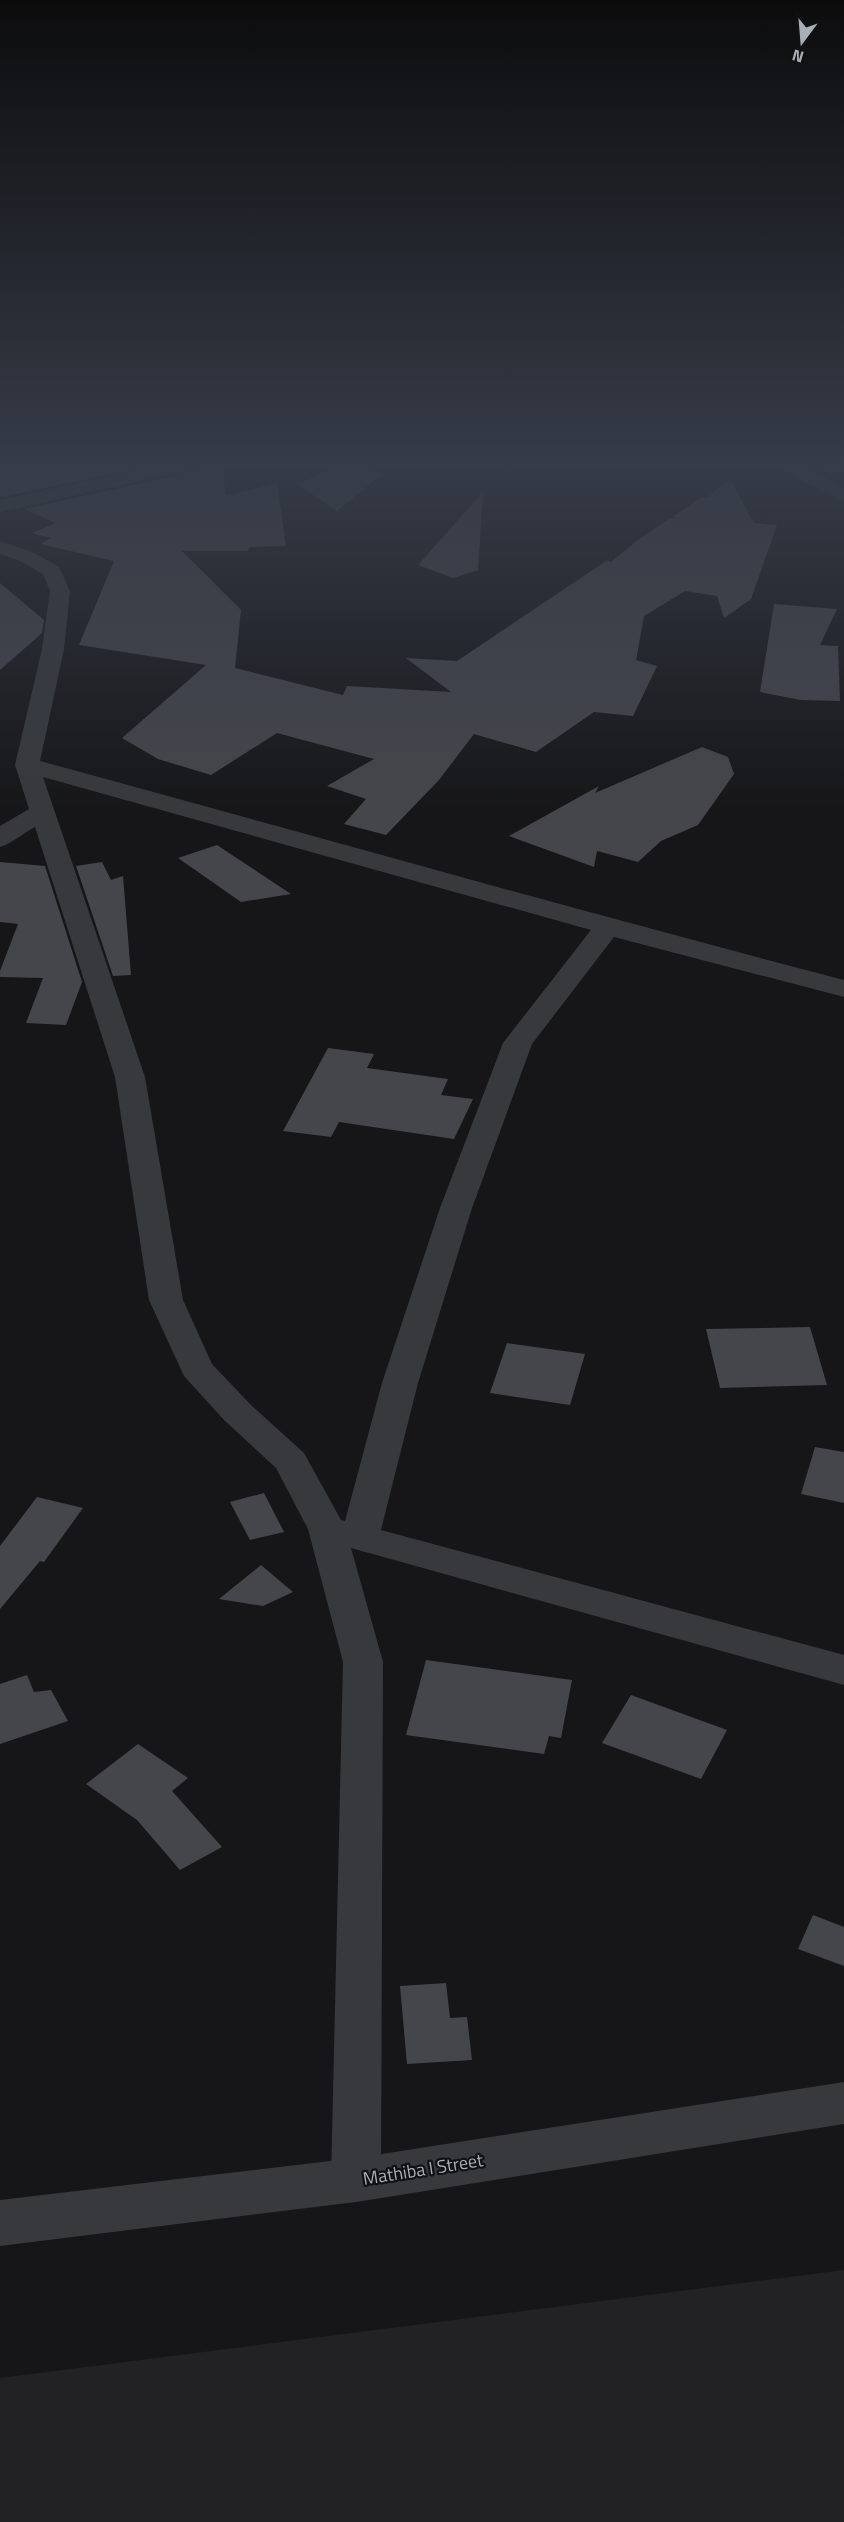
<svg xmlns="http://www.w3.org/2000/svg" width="844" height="2522" viewBox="0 0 844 2522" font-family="'Titillium Web',sans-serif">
<rect width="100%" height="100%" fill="#161618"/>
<path fill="#222225" d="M844,2270V2522H0V2378Z"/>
<g fill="#45464b">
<path d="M0,459H180L3,497L0,495Z"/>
<path d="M345,464L382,474L337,511L297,484Z"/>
<path d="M223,465L226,496L277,483L286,546L249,547L248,551H182L241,610L235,668L343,695L347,686L451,692L406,658L457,661L606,561L611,562L638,540L670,518L678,519L673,517L702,497H708L730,479L754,523L777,525L751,599L724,618L717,596L685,591L644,616L636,660L657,666L633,716L594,712L536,752L474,734L439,780L386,835L344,824L366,799L327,786L374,759L277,733L211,775L158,759L122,738L206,665L79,645L114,561L40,544L51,538L32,533L56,523L24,509Z"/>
<path d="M483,492L478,570L453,578L418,565Z"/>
<path d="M0,583L44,620L42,633L0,670Z"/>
<path d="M774,604L837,609L820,645L838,646L840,701L801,700L760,692Z"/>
<path d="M702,747L728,757L734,774L698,825L661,841L638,862L597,851L594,867L509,836L599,786L595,793Z"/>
<path d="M217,845L291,894L241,902L178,858Z"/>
<path d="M0,862L45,866L82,982L66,1025L26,1023L43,978L0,977V971L18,924L0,922Z"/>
<path d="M102,862L111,880L123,876L131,975L113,976L76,866Z"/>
<path d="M328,1048L374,1054L367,1068L448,1079L441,1095L473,1099L454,1139L339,1122L331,1137L283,1131Z"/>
<path d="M810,1327L827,1385L720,1388L706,1329Z"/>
<path d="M507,1343L585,1354L570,1405L490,1393Z"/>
<path d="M815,1447L844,1452V1503L801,1494Z"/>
<path d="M264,1493L284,1532L250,1540L230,1502Z"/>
<path d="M37,1497L83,1508L44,1562L40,1561L0,1609V1546Z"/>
<path d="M261,1565L293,1592L263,1606L219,1599Z"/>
<path d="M426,1660L572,1680L561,1738L549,1736L544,1754L406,1735Z"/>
<path d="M27,1675L34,1692L51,1690L68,1721L0,1744V1684Z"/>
<path d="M631,1695L727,1730L701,1779L602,1743Z"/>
<path d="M138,1744L188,1778L172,1791L222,1847L180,1870L137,1820L86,1784Z"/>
<path d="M813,1915L844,1927V1966L798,1949Z"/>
<path d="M446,1983L450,2018L467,2017L472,2060L407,2064L400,1986Z"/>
</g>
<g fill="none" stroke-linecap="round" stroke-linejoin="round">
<g fill="#37393c" fill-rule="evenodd">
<path d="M771,459L844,460V472L809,469L844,487V500L802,481Z"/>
<path d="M0,541L34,553L59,567L70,591L64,649L40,761C308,834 575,910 844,980V997L614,937L532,1044L472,1208L418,1383L381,1530L844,1655V1685L351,1548L383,1662L381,2180L374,2196L356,2202L338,2196L331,2180L343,1662L308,1529L276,1468L224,1420L184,1376L149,1300L115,1077L35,827C23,833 13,843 0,847V826L29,809L15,765L42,649L50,591L43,574L20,561L0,554ZM43,777L591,930L503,1043L440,1208L382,1383L345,1521L341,1520L304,1453L250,1404L212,1364L183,1300L145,1077Z"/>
</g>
<g fill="#37393c" fill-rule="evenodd">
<path d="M191,459H225L222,463L216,464L0,512V500Z"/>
<path d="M844,2082V2124L356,2202L0,2246V2200L356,2158Z"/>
</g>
</g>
<linearGradient id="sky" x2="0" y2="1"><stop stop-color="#0c0c0d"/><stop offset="0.57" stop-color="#363c48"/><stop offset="1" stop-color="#363c48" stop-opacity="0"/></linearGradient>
<rect width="844" height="812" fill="url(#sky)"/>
<g text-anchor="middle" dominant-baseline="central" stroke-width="4.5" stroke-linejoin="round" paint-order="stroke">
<g font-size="18" fill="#a9afb7" stroke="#111113">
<text transform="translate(423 2169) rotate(-9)">Mathiba I Street</text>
</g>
</g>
<g transform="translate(802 42) rotate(196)" stroke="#111113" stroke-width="4.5" paint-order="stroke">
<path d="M0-4.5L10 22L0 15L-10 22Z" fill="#a9afb7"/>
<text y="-9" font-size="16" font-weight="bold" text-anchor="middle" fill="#a9afb7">N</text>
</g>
</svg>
